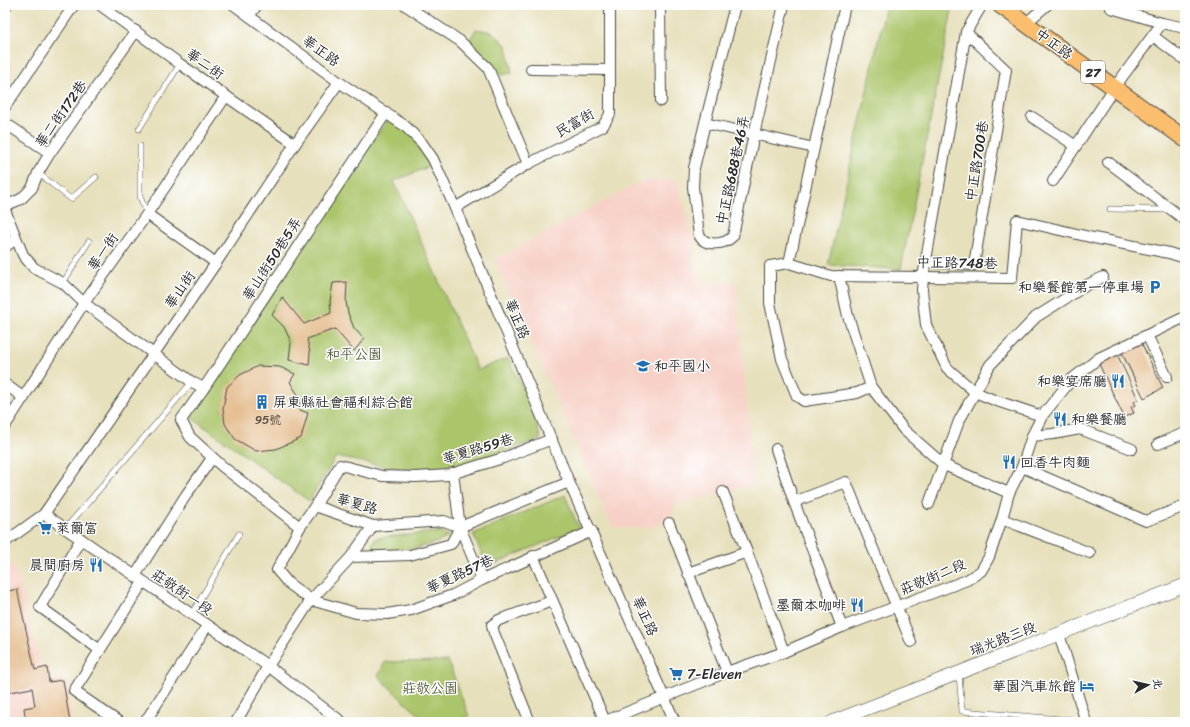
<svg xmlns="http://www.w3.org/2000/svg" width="1190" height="727" viewBox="0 0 1190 727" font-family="Sriracha,'LXGW WenKai TC',sans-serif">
<rect width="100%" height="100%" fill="#fff"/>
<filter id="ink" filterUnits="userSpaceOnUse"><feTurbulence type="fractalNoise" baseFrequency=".025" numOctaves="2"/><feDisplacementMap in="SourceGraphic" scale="8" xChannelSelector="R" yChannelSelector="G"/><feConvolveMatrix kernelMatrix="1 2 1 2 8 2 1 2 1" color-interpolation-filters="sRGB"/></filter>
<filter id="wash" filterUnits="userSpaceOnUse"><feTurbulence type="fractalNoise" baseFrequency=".012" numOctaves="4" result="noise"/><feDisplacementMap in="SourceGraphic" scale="16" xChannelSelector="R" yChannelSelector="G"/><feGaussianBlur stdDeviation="0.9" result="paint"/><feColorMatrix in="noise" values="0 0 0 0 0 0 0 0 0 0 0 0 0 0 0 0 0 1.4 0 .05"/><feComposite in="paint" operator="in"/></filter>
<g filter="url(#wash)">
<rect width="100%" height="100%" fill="#e7e0bc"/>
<g fill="#f7d1c7">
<path d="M677,179L696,249L692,258L700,285L736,282L754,485L676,504L668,522L649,528H613L495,260L642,181Z"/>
<path d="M5,554L19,576L40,665L48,663L51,680L66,678L73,722H5Z"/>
</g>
<g fill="#abc56b" stroke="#6b784b">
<path d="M886,5H953L901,269L828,265Z"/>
<path d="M476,29L492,32L507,46L512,73L501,75L494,69L485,58L468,48L469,41Z"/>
<path d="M390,117L413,134L433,165L394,181L478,370L508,358L527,397L541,439L476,461L444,470L410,471L336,457L309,501L192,418L193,408L353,167Z"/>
<path d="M565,495L579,528L487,567L473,534Z"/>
<path d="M437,532L448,535L447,538C424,549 402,550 377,552L374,549L372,542L376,538Z"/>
<path d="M448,661L469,716C456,720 445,724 432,722C422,721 387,685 378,676L385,662Z"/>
</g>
<g id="blocks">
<g fill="#e4bc8d">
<path d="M347,282L346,302L348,313L354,328L364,339L354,351L335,329L307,339L310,352L309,365L289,360L291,342L284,327L272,315L282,297L304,324L331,313L330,301L333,283Z"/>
<path d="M1141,342L1163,388L1144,398L1121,351Z"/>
<path d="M1117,354L1138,399L1134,402L1136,405L1131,407L1134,413L1124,417L1098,362Z"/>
<path d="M258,366L280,367L295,374L290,382L298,395L300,410L308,413L301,438L276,449L256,451L235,439L225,424L223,408L227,387L240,375Z"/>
<path d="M17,589L35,670L47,667L49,682L63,680L70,722H26L24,708L35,706L32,688L5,693V592Z"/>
</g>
</g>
</g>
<g filter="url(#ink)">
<use href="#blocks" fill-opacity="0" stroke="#474641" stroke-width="1"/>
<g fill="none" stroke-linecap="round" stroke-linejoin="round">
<defs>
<g id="service">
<path d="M139,129L180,64"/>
<path d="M140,146V197L147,213"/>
<path d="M38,173L71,199L96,177"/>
<path d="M1110,209L1169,210"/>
<path d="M63,283L89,241"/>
<path d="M65,529L192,382"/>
<path d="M191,615L239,534"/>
<path d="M959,674L962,711L1086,721"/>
</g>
<g id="minor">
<path d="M100,5L180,64L295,144"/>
<path d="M234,5L339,82L405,126L422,143L433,159L455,208L569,482L675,722"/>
<path d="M405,5L460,41L488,68L528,164"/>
<path d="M660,5L661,101"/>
<path d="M735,5L705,123L694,168L693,187L699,235C705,247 725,245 733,236L754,134L784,5"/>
<path d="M982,5L966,32L923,277L922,290L926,325L947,368L975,392L994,400L1042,416"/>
<path d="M1111,8L1162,23"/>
<path d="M249,16L257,5"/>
<path d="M1026,23L1047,5"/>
<path d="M1153,36L1185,60"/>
<path d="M531,69L610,70"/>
<path d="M5,107L74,5"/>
<path d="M386,113L204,388L181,420L190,437L223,467L300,527L315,506L340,465L382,476L416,477L448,475L503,458L552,439"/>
<path d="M1032,117L1076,146"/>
<path d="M5,123L50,153"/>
<path d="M705,123L814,148"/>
<path d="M1108,162L1185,220"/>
<path d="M1053,181L1114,88L1162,23L1185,28"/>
<path d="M5,206L21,199L32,188L38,173L50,153L136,31"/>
<path d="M455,208L528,164L603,126L610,114V5"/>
<path d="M5,210L23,255L34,268L63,283L84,303L192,382L204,388"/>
<path d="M147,214L216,263"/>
<path d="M5,247L16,239"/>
<path d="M926,262L974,265L1006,70L966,32"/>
<path d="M789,263L845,5"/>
<path d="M839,276L848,316L871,387L904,430L944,465L1009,493"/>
<path d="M1147,335L1167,377"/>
<path d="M5,384L24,398"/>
<path d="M871,387L857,393L804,401L797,396L782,359L770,303V266L789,263L831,276L1012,278L1017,220L1094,238L1169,253L1185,258"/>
<path d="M5,426L84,303L147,214L226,96"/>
<path d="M1032,436L1053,434L1080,429L1132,449"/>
<path d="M1158,444L1185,433"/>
<path d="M776,449L794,502"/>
<path d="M1022,467L1146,521L1185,506"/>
<path d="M453,473L460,527L482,580"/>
<path d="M723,492L747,552L784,652"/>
<path d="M929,504L959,421L990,365L1036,317L1087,285L1103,277"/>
<path d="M315,506L373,526L444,521L460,527L569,482"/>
<path d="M44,514L268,666L342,722"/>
<path d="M1002,519L1090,553"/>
<path d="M669,523L727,672"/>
<path d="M300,527L277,570L288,583L311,600L356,613L387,614L411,610L453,595L482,580L592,531"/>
<path d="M81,539L40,607L100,650"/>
<path d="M5,542L44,514L216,263L295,144L339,82"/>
<path d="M533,556L605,721"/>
<path d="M351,557L410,555L451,544L460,527"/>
<path d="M688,573L747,552"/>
<path d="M135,576L186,495L212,458"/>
<path d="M842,627L794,502L846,482L911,642"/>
<path d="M1059,634L1086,722"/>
<path d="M119,722L74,691L143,582"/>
<path d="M145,722L207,626"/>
<path d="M236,722L268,666L311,600L351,557L373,526"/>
<path d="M530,722L494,633L492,625L499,620L552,601"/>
<path d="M603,722L727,672L784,652L842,627L967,580L981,571L989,557L1002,519L1009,493L1022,467L1032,436L1042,416L1072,379L1099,358L1185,317"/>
</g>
<g id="tertiary">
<path d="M5,6V5"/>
<path d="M832,722L1185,585"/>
</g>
<path id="primary" d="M1000,5L1185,139"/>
</defs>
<use href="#service" stroke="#474641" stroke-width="6"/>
<use href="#minor" stroke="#474641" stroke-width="12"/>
<use href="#tertiary" stroke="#474641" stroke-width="14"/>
<use href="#primary" stroke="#474641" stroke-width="18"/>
<use href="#service" stroke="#fff" stroke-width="5"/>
<use href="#minor" stroke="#fff" stroke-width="10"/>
<use href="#tertiary" stroke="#fff" stroke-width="13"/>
<use href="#primary" stroke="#fbbe6e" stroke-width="16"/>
</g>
</g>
<defs>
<symbol id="parking-bare" viewBox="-9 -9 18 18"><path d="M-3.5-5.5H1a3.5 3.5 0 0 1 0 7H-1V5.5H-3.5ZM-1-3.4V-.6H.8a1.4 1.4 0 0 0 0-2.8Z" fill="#1f6fb2" stroke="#fff" stroke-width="2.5" paint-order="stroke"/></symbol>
<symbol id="school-bare" viewBox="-9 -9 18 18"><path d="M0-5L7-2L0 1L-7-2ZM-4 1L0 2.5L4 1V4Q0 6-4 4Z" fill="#1f6fb2" stroke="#fff" stroke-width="2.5" paint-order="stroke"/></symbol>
<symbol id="restaurant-bare" viewBox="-9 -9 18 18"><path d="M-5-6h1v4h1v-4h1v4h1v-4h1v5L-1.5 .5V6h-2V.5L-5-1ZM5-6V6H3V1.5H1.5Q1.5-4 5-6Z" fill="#1f6fb2" stroke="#fff" stroke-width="2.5" paint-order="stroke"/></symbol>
<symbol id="building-bare" viewBox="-9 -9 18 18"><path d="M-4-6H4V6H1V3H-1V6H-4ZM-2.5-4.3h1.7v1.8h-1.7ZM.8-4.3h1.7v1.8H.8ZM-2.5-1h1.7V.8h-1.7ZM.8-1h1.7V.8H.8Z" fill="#1f6fb2" stroke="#fff" stroke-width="2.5" paint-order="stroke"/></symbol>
<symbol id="supermarket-bare" viewBox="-9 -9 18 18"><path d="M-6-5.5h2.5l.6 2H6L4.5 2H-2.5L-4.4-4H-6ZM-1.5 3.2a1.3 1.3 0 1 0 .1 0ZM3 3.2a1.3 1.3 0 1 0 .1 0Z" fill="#1f6fb2" stroke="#fff" stroke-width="2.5" paint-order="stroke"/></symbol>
<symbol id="hotel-bare" viewBox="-9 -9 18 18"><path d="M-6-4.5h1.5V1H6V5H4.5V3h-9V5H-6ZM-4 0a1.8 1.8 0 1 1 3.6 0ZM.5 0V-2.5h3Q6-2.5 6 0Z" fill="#1f6fb2" stroke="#fff" stroke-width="2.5" paint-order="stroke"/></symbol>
</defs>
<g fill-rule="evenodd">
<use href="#parking-bare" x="1145" y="277" width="20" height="20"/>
<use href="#school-bare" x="633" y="356" width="20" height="20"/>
<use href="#restaurant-bare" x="1108" y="371" width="20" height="20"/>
<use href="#building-bare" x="252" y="392" width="20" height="20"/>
<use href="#restaurant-bare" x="1050" y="409" width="20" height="20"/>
<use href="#restaurant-bare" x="999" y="452" width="20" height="20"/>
<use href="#supermarket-bare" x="35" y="518" width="20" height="20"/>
<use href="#restaurant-bare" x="86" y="555" width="20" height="20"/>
<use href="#restaurant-bare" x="847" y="595" width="20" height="20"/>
<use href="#supermarket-bare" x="666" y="664" width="20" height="20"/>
<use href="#hotel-bare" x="1077" y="676" width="20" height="20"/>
</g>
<g text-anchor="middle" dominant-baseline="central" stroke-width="3" stroke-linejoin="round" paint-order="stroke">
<g font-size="12" fill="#594f44">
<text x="268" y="420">95號</text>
</g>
<rect fill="#fff" stroke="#6b6b6b" stroke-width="1" x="1081" y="61" width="24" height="22" rx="3"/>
<g font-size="13" font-weight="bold" fill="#2b2b2b">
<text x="1093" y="72">27</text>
</g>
<g font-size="14" fill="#2b2b2b" stroke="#fff">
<text transform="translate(1054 44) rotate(36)">中正路</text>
<text transform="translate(321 51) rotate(36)">華正路</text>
<text transform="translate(205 64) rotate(35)">華二街</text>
<text transform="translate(61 114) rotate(-55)">華二街172巷</text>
<text transform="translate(575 123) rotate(-30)">民富街</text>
<text transform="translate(977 161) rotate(-81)">中正路700巷</text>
<text transform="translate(733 170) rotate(-78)">中正路688巷46弄</text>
<text transform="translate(103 252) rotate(-55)">華一街</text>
<text transform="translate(272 259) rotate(-57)">華山街50巷5弄</text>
<text transform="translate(957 263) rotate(1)">中正路748巷</text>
<text transform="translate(180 290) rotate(-55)">華山街</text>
<text transform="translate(517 319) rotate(67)">華正路</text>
<text transform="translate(478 449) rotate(-17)">華夏路59巷</text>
<text transform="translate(357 504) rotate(16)">華夏路</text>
<text transform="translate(460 574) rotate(-25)">華夏路57巷</text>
<text transform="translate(933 577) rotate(-23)">莊敬街二段</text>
<text transform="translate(182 592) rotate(34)">莊敬街一段</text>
<text transform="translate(645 616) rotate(66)">華正路</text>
<text transform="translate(1003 639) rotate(-21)">瑞光路三段</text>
</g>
<g font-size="14" fill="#2b2b2b" stroke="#fff" text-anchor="start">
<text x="1144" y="287" text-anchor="end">和樂餐館第一停車場</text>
<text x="654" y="366">和平國小</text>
<text x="1107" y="381" text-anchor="end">和樂宴席廳</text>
<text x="273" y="402">屏東縣社會福利綜合館</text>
<text x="1071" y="419">和樂餐廳</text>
<text x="1020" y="462">回香牛肉麵</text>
<text x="56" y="528">萊爾富</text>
<text x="85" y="565" text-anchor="end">晨間廚房</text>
<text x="846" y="605" text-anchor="end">墨爾本咖啡</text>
<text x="687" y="674">7-Eleven</text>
<text x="1076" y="686" text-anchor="end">華園汽車旅館</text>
</g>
<g font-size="14" fill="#586141" stroke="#fff">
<text x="354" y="354">和平公園</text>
<text x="430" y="688">莊敬公園</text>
</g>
</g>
<rect width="1190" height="727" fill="none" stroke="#fff" stroke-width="20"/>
<g transform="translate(1148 685) rotate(82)" stroke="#ffffff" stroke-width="3" paint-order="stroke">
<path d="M0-3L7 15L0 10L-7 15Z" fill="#2b2b2b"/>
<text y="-6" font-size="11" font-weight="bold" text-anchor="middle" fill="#2b2b2b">北</text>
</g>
</svg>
